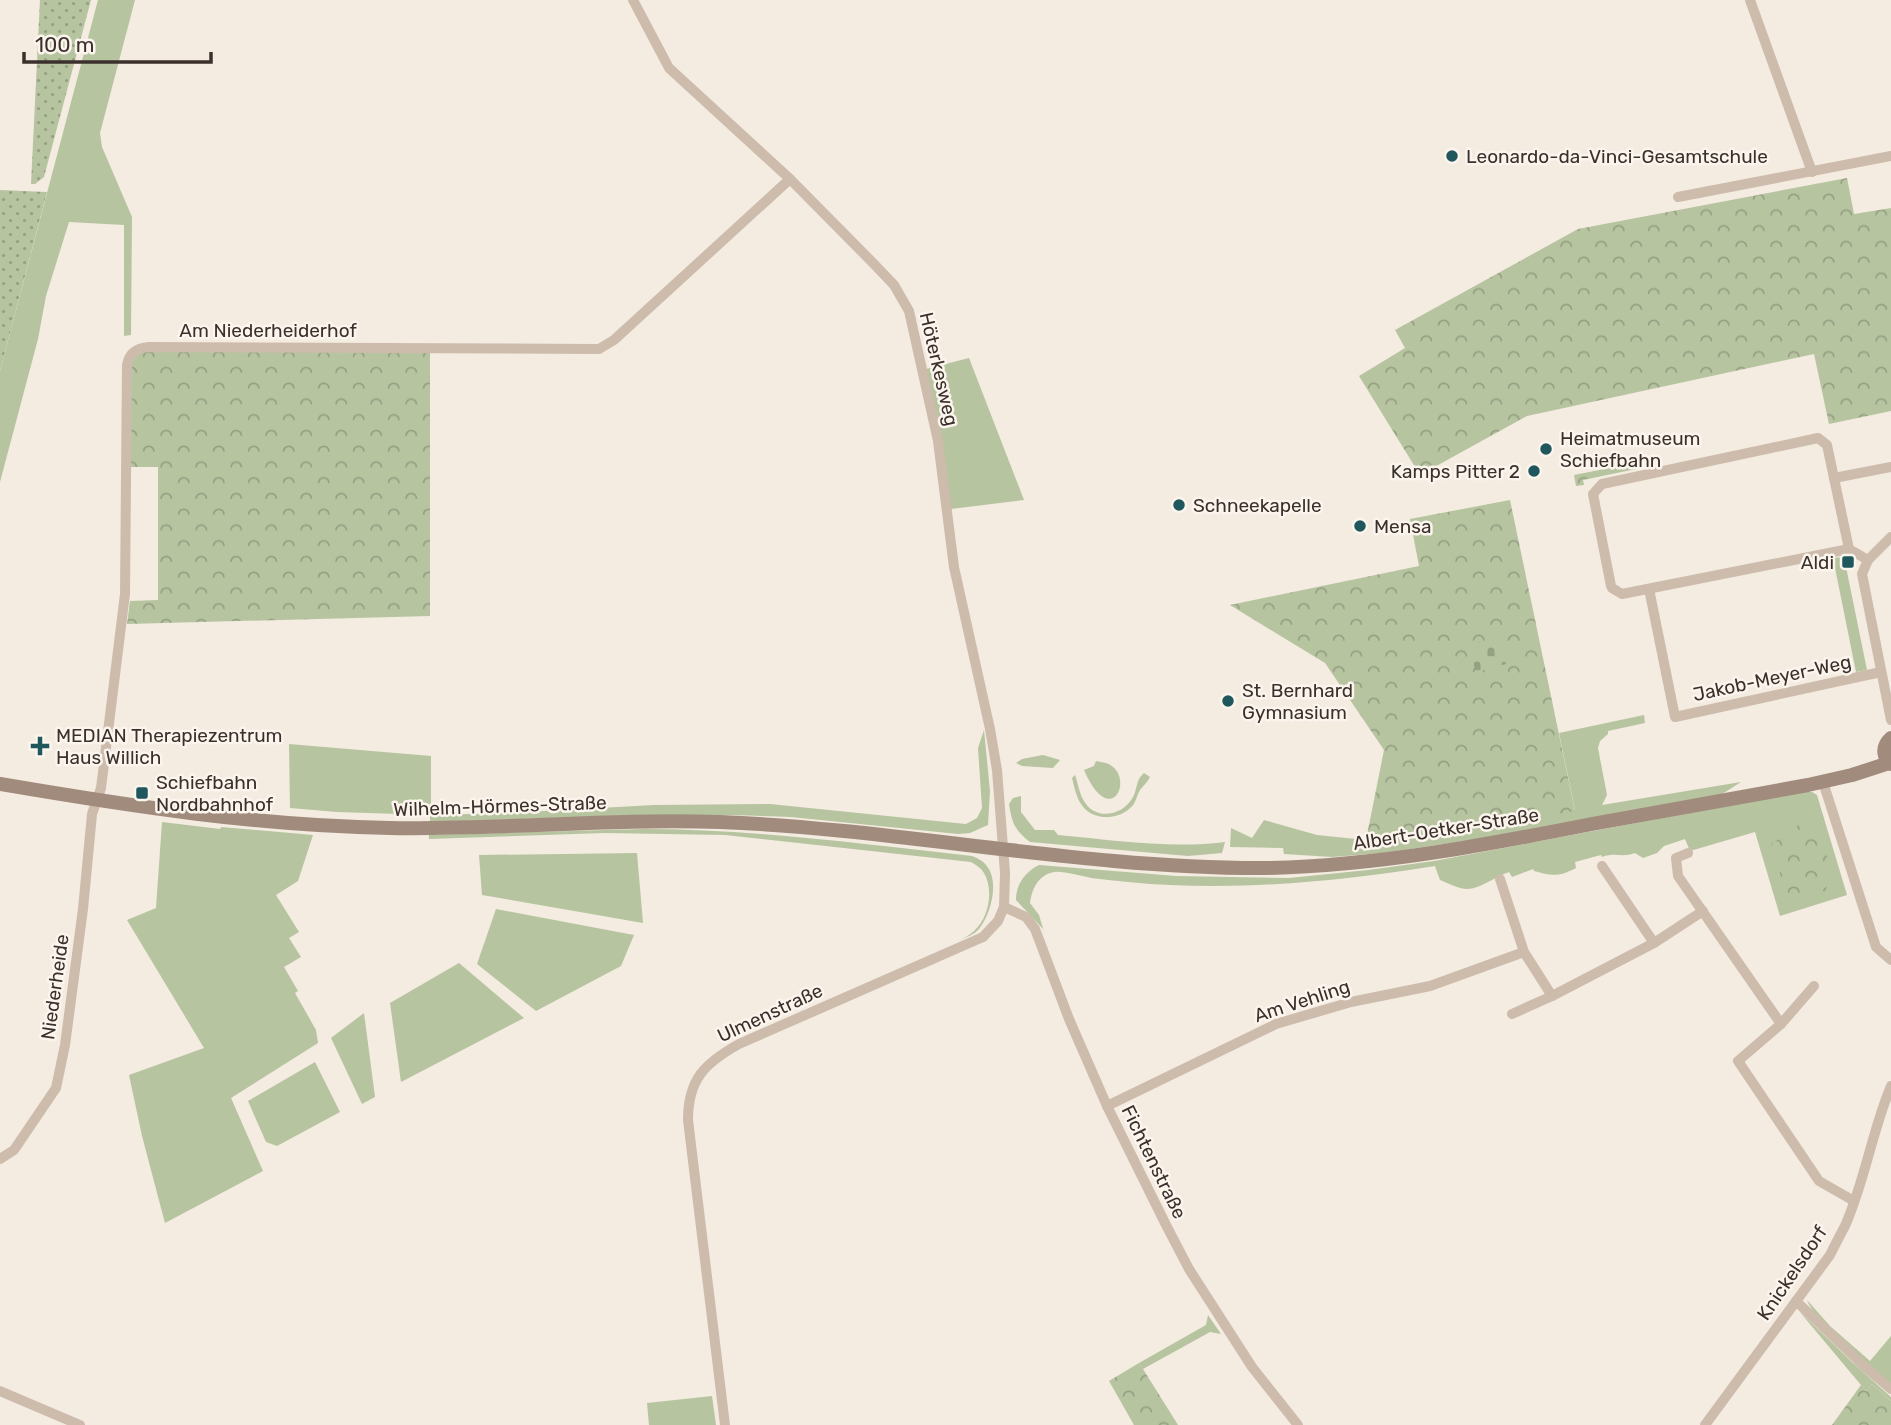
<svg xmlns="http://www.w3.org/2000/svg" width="1891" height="1425" viewBox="0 0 1891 1425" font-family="Rubik,sans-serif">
<defs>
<pattern id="forest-crowns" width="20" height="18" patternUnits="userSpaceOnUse" patternTransform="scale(1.75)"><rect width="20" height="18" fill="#b7c4a0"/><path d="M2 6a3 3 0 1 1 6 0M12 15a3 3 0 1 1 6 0" fill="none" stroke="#96a083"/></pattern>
<pattern id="cemetery-stones" width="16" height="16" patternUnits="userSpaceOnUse" patternTransform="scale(1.75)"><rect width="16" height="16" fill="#b7c4a0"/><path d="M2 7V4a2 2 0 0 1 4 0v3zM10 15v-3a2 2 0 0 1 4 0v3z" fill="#96a083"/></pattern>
<pattern id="garden-dots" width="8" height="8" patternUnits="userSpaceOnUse" patternTransform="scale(1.75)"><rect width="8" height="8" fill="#b7c4a0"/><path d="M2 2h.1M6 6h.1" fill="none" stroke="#96a083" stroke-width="1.8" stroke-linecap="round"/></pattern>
</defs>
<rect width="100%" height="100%" fill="#f4ebe1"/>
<g fill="#b7c4a0">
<path d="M98,0H135L100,133L102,147L132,217L131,335L124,336V225L69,222L46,296L38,339L0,482V371Z"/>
<path d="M969,358L1024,500L951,509L926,369Z"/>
<path d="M1844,557L1867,670L1856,672L1833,558Z"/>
<path d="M1644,715L1645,723L1608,731V734L1600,741L1598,748L1607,795L1602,805L1741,782L1719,796L1492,837L1383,853L1332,857L1284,854L1283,848L1230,847L1231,828L1252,838L1264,820L1317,835L1366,840L1416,838L1575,810L1559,733Z"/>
<path d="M984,730L990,791L988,825L970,833L958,834L791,817L731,815H645L430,822V815L337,812L290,808L289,744L431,756V815L508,813L654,805L770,804L966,824L977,818L982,808L978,748Z"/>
<path d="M1043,755L1060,760L1053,768L1022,766L1016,763L1022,759Z"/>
<path d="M1096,761C1099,762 1103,762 1106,763C1137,773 1112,834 1084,770L1094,766Z"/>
<path d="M1144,773L1150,777C1147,783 1143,786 1140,790C1136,797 1136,804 1129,809C1115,821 1091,820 1081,804C1076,796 1074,786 1072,778L1075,775C1078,783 1079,793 1084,801C1095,821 1123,816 1133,797C1138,788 1135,781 1144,773Z"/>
<path d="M1801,792H1812L1817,795L1847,895L1780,916L1755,832L1690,851L1685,839L1664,846L1657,853L1643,858L1635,853C1622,858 1616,852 1602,857L1601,855L1575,862L1576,868C1559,877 1552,876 1534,871L1533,869L1512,877L1509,872C1496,876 1480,889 1467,889C1459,889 1448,883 1440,880L1435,866C1346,880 1261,889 1170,885C1144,884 1117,881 1091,878C1082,876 1063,871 1054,872C1038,875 1032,889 1030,903L1039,915L1045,935L1043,929L1016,900C1016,884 1025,872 1039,865L1176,876L1289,878L1368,870L1434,861Z"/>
<path d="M1021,796V812L1035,830H1054L1058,835C1114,840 1170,849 1225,842L1222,853L1188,856L1030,842C1014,829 1012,823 1009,804L1013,798Z"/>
<path d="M162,822L220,829L221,827L313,835L298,881L276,895L299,932L289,938L301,957L284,967L298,991L295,993L316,1030L318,1043L231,1098L263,1171L165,1223L142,1136L129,1075L204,1048L127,920L156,908Z"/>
<path d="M643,829C753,829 862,844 972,856C977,858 982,860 986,865C1000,881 991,914 979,929C974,935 966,937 960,940C964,938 970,935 974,931C989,918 994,890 984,873C981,868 976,865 971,862L725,835L605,833L429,839V835Z"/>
<path d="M637,853L643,923L482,895L479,855Z"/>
<path d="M496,909L634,935L621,966L536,1011L477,964Z"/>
<path d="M459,963L524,1018L401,1082L390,1003Z"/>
<path d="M364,1013L375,1097L362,1104L331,1038Z"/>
<path d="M315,1062L340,1112L277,1146L266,1142L248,1101Z"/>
<path d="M1807,1300L1830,1326L1870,1361L1891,1336V1385C1872,1368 1814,1321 1807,1300Z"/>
<path d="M1799,1311L1852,1362L1891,1397V1401L1872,1384L1866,1391Z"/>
<path d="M1208,1315L1221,1334L1210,1332L1143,1369L1139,1363L1206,1325Z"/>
<path d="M712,1396L716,1425H649L647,1403Z"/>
</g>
<g fill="url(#forest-crowns)">
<path d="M1847,178L1854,214L1891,208V411L1829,424L1814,354L1527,416L1420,475L1359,376L1405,348L1395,330L1578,229Z"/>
<path d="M139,351L430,352V616L127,624L130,601L158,600V467H130L131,358Z"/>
<path d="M1635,463L1636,469L1583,480L1584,485L1576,486L1574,475Z"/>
<path d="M1510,500L1575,811L1416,838L1366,840L1384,750L1325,663L1230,605L1419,566L1410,519Z"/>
<path d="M1799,825L1821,831L1832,876L1825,891L1788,899L1771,844Z"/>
<path d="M1139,1363L1143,1369L1178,1425H1134L1109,1381Z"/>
<path d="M1872,1384L1891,1401V1425H1832L1861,1385L1866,1391Z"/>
</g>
<path fill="url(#cemetery-stones)" d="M1498,637L1506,664L1476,672L1468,645Z"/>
<g fill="url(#garden-dots)">
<path d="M40,0H91L44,177L35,184H31Z"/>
<path d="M0,190L47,192L0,371Z"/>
</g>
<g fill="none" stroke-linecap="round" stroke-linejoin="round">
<g stroke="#cdbcac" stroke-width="10">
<path d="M633,0L669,68L790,179L874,264L894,285L909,311L938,441L954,567L990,729L997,770L1005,873L1004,907L998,921L983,937L739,1044C705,1063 688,1079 688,1120L725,1425"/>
<path d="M1750,0L1812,172"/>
<path d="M1678,197L1891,156"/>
<path d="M1834,478L1891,467"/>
<path d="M1891,537L1868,560L1862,574L1891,720"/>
<path d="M1849,549L1622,594L1612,588L1611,586L1593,494L1602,484L1818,438L1827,445L1849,549L1868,560"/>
<path d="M1649,589L1675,717L1881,672"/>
<path d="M1823,782L1876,947L1891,960"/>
<path d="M1688,853L1676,858L1678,876L1781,1024L1738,1061L1819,1181L1854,1201"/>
<path d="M1602,866L1654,943L1703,911"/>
<path d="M1500,879L1524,952L1552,996"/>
<path d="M1004,907L1026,917L1035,929L1069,1019L1107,1106L1166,1225L1189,1269L1252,1367L1298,1425"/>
<path d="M1512,1014L1552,996L1654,943"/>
<path d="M1781,1024L1814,986"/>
<path d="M1107,1106L1276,1024L1351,1002L1430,986L1524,952"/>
<path d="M0,1159L14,1150L56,1088L65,1045L83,909L92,814L101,788L125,594L127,365C129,353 137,348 149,347L599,349L614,340L790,179"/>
<path d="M1796,1301L1865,1367L1891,1389"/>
<path d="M0,1391L80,1425"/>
<path d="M1705,1425L1830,1255C1835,1245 1840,1235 1845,1226C1865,1181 1872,1131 1891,1086"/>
</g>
<g stroke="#a18b7d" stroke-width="14">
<path d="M1891,738C1882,746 1882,756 1891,764"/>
<path d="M0,784C129,806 259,826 390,828C500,830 610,818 720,822C902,829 1083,869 1266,868C1376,866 1485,845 1592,824C1664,811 1736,798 1808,785L1852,775L1889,763"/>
</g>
</g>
<g fill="#1f575d" stroke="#fbf5ee" stroke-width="2.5">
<circle cx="1452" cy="156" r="7"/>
<circle cx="1546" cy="449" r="7"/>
<circle cx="1534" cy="471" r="7"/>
<circle cx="1179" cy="505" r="7"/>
<circle cx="1360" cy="526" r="7"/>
<rect x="1841" y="555" width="14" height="14" rx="3.5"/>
<circle cx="1228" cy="701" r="7"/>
<path d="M36.5 735.5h7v7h7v7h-7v7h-7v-7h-7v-7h7z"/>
<rect x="135" y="786" width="14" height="14" rx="3.5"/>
</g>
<g text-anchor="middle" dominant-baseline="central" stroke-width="5" stroke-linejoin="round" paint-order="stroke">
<g font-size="19" fill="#3b302b" stroke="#fbf5ee" text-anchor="start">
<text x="1466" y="156">Leonardo-da-Vinci-Gesamtschule</text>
<text x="1560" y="438">Heimatmuseum<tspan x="1560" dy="22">Schiefbahn</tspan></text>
<text x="1520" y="471" text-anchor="end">Kamps Pitter 2</text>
<text x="1193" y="505">Schneekapelle</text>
<text x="1374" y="526">Mensa</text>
<text x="1834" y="562" text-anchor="end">Aldi</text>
<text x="1242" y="690">St. Bernhard<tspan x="1242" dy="22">Gymnasium</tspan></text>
<text x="56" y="735">MEDIAN Therapiezentrum<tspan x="56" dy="22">Haus Willich</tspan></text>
<text x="156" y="782">Schiefbahn<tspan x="156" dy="22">Nordbahnhof</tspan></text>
</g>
<g font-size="19" fill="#3b302b" stroke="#fbf5ee">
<text x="268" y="330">Am Niederheiderhof</text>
<text transform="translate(939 369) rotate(77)">Höterkesweg</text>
<text transform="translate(1772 678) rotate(-12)">Jakob-Meyer-Weg</text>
<text transform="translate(500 806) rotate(-2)">Wilhelm-Hörmes-Straße</text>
<text transform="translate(1446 829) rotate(-9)">Albert-Oetker-Straße</text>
<text transform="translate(55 987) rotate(-82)">Niederheide</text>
<text transform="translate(1302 1001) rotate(-18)">Am Vehling</text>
<text transform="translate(770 1013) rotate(-25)">Ulmenstraße</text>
<text transform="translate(1154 1162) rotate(64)">Fichtenstraße</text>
<text transform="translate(1792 1273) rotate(-56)">Knickelsdorf</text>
</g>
</g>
<path d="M24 52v10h187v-10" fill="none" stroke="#3b302b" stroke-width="3.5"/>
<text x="35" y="52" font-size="21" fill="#3b302b" stroke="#fbf5ee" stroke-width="5" paint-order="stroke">100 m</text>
</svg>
